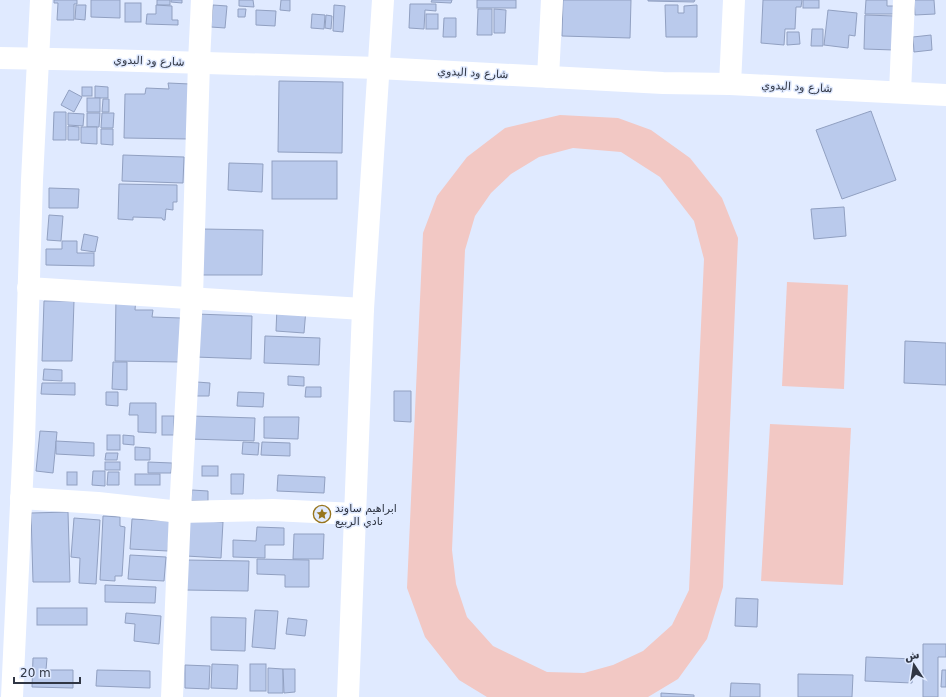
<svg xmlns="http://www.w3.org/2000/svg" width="946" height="697" viewBox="0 0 946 697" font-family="'DejaVu Sans',Vazirmatn,sans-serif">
<rect width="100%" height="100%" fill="#e0eaff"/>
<g fill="#f2c8c4" fill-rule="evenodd">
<path d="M560,115L618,118L651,130L690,158L722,198L738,238L723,587L707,639L678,679L648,697H487L459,680L425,637L407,588L423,233L437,196L467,157L505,128ZM573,148L621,152L660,177L694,221L704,259L689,590L672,625L643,651L613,665L584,673L547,672L493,646L467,617L456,584L452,550L465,250L475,216L491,193L511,174L539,157Z"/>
<path d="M787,282L848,285L844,389L782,386Z"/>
<path d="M770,424L851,428L843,585L761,581Z"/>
</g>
<g fill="#bacaec" stroke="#91a0c1">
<path d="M54,0H77V4H74V20H57L58,3H54Z"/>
<path d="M91,0H120V18L91,17Z"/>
<rect x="157" y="0" width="13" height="5"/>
<path d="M171,0H182V3L171,2Z"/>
<path d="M239,0H253L254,7L239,6Z"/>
<path d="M281,0H290V11L280,10Z"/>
<path d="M432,0H452L451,3L431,2Z"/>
<rect x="477" y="0" width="39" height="8"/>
<path d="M563,0H631L630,38L562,36Z"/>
<path d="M648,0H695L694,2L648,1Z"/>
<path d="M763,0H802L801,7H796L795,29H785L784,45L761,43Z"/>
<rect x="803" y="0" width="16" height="8"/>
<path d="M866,0H887V6H895V14H865Z"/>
<path d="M914,0H934L935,14L915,15Z"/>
<rect x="125" y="3" width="16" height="19"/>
<path d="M410,4H436V11L425,10L424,29L409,28Z"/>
<path d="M76,5H86L85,20L75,19Z"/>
<path d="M156,5L172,6V20H178V25L146,24L147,14H156Z"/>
<path d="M213,5L227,6L225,28L211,27Z"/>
<path d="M334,5L345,6L343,32L333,31Z"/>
<path d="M665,5H678V13H684V6L697,5V37H666Z"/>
<path d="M238,9H246L245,17H238Z"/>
<path d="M478,9H492V35H477Z"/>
<path d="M494,9L506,10L505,33H494Z"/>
<path d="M256,10L276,11L275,26L256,25Z"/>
<path d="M828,10L857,13L855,36L849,35L848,48L824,45Z"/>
<path d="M312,14L325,15L324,29L311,28Z"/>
<rect x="426" y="14" width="12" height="15"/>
<path d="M326,15L332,16L331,29L325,28Z"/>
<path d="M865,15L895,16L894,50L864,49Z"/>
<path d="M444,18H456V37H443Z"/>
<path d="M812,29H823V46H811Z"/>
<path d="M787,32H799L800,44L787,45Z"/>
<path d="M931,35L932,50L914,52L913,37Z"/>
<path d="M279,81L343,82L342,153L278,152Z"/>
<path d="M168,83L190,84L189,139L124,138L125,94H145L146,88L169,89Z"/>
<path d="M95,86L108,87V98H95Z"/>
<rect x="82" y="87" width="10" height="9"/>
<path d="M69,90L82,97L74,112L61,105Z"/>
<rect x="87" y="98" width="13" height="14"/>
<path d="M103,99H109V112H102Z"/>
<path d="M871,111L896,180L842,199L816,130Z"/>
<path d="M54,112H66V140H53Z"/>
<path d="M68,113L84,114L83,126L68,125Z"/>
<path d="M87,113H100L99,127H87Z"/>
<path d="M102,113H114L113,128H101Z"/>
<path d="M68,126L79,127V140H68Z"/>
<path d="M81,127H97V144L81,143Z"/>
<path d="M101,129H113V145L101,144Z"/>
<path d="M123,155L184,157L183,183L122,181Z"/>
<rect x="272" y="161" width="65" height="38"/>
<path d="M229,163L263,164L262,192L228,190Z"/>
<path d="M119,184L177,185V202H173V210L166,209L165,220H163L162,218L133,217V220L118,219Z"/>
<path d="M49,188L79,189L78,208H49Z"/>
<path d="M844,207L846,236L814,239L811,209Z"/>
<path d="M49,215L63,216L61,241L47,240Z"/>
<path d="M201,229L263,230L262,275H200Z"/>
<path d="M84,234L98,237L95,252L81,250Z"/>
<path d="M62,241H77V253H94V266L46,265V249H62Z"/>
<path d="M116,297H136L135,310H153L152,317L181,318L180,362L115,361Z"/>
<path d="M44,301H74L72,361H42Z"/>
<path d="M277,307L306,309L304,333L276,331Z"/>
<path d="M196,314L252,316L251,359L195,357Z"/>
<path d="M265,336L320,338L319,365L264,363Z"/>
<path d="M905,341L946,343V385L904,383Z"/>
<path d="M113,362H127V390L112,389Z"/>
<path d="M44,369L62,370V381L43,380Z"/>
<path d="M288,376L304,377V386L288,385Z"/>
<path d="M197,382L210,383L209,396H196Z"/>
<path d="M42,383H75V395L41,394Z"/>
<path d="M306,387H321V397H305Z"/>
<path d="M394,391H411V422L394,421Z"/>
<path d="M106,392H118V406L106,405Z"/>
<path d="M238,392L264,393L263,407L237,406Z"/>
<path d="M130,403H156V433L138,432V415H129Z"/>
<rect x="162" y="416" width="12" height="19"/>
<path d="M191,416L255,418L254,441L190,439Z"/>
<path d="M264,417H299L298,439L264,438Z"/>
<path d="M40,431L57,432L53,473L36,471Z"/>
<rect x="107" y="435" width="13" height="15"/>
<path d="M123,435L134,436V445L123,444Z"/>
<path d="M56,441L94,443V456L56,454Z"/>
<path d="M243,442L259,443L258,455L242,454Z"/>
<path d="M262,442L290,443V456L261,455Z"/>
<path d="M135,447L150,448V460H135Z"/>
<path d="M106,453H118L117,460H105Z"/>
<rect x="105" y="462" width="15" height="8"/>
<path d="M148,462L172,463L171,473H148Z"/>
<rect x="202" y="466" width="16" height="10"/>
<path d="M93,471H105V486L92,485Z"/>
<rect x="67" y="472" width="10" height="13"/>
<path d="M108,472H119V485H107Z"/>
<rect x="135" y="474" width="25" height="11"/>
<path d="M231,474H244L243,494H231Z"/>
<path d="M278,475L325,477L324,493L277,491Z"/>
<path d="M192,490L208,491V501H191Z"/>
<path d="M68,512L70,582H33L31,513Z"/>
<path d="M103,516L120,517V526L125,527L122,576H115V581L100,580Z"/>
<path d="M74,518L100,520L96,584L79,583L80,558L71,557Z"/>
<path d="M132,519L170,521L168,551L130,549Z"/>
<path d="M187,520L223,522L221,558L186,556Z"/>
<path d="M257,527L284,528V545H265V558L233,557V540L256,541Z"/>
<path d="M294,534H324L323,559H293Z"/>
<path d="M130,555L166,557L164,581L128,579Z"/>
<path d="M257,559L309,560V587H285V575L257,574Z"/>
<path d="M186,560L249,561L248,591L185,590Z"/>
<path d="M105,585L156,587L155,603L105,602Z"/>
<path d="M736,598L758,599L757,627L735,626Z"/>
<rect x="37" y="608" width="50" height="17"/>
<path d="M255,610L278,611L275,649L252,647Z"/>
<path d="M126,613L161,616L159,644L134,641L135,624L125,623Z"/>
<path d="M211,617L246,618L245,651L211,650Z"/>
<path d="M288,618L307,620L305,636L286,634Z"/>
<path d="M923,644H946V657H938V697H923Z"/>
<path d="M866,657L914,659L912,683L865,681Z"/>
<path d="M33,658H47L46,670H73V688L32,687Z"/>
<path d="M212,664L238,665L237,689L211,688Z"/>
<rect x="250" y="664" width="16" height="27"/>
<path d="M185,665L210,666L209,689L185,688Z"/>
<path d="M268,668L283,669V693H268Z"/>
<path d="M283,669H295V692L284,693Z"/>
<path d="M97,670L150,671V688L96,686Z"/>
<path d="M942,670H946V687H941Z"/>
<path d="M798,674L853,675L852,697H798Z"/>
<path d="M731,683L760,684V697H730Z"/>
<path d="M661,693L694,695V697H661Z"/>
</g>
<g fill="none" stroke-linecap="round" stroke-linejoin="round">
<g stroke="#fff" stroke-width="22">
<path d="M548,77L552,0"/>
<path d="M730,84L734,0"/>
<path d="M900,92L904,0"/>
<path d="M28,288L363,309"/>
<path d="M21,498L98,503L180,512L273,510L355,514"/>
<path d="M12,697L24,440L32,180L41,0"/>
<path d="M172,697L180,512L192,297L199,62L202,0"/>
<path d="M348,697L363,309L383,0"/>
</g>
<path stroke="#fff" stroke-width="22" d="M0,58L105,60L378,68L663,83L730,84L946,95"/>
</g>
<defs>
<symbol id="sight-ring" viewBox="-11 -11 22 22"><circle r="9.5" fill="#e0eaff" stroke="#97751e" stroke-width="1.5"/><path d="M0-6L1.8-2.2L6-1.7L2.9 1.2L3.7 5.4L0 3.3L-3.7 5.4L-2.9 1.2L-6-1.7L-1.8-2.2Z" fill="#97751e"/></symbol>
</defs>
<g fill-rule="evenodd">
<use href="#sight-ring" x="312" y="504" width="20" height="20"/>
</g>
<g text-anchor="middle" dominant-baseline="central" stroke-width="3" stroke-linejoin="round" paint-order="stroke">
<g font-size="11" fill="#303644" stroke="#e0eaff">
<text transform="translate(149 61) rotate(2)">شارع ود البدوي</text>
<text transform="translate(473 73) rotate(3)">شارع ود البدوي</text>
<text transform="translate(797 87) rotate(3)">شارع ود البدوي</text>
</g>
<g font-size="11" fill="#303644" stroke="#e0eaff" text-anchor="start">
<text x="335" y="508">ابراهيم ساوند<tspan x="335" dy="13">نادي الربيع</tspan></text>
</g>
</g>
<g transform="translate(914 665) rotate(348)" stroke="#e0eaff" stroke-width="3" paint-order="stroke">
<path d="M0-3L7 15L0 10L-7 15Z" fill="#303644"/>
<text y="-6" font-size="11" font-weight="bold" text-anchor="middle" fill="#303644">ش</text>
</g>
<path d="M14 677v6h66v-6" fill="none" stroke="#303644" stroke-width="2"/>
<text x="20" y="677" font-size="12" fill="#303644" stroke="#e0eaff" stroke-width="3" paint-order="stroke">20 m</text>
</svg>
